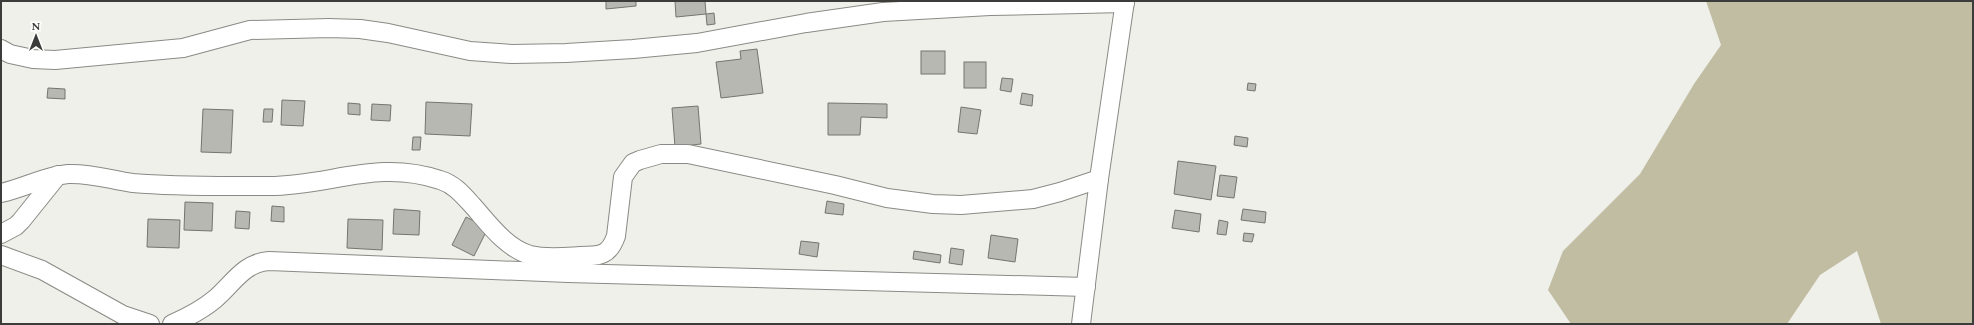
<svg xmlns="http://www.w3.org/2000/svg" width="1974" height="325" viewBox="0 0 1974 325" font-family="Spectral,serif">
<rect width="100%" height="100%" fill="#f0f0eb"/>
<path fill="#c1bda3" d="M1706,1H1973V324H1881L1857,251L1820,275L1787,324H1571L1548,290L1563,251L1640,174L1694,84L1721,45Z"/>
<g fill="#b8b8b3" stroke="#757570">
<path d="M606,1H636V6L606,9Z"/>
<path d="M675,1H705L706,14L676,17Z"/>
<path d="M714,13L715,24L707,25L706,14Z"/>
<path d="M757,49L763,93L721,98L716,62L741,59L740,51Z"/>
<rect x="921" y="51" width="24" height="23"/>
<rect x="964" y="62" width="22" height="26"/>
<path d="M1002,78L1013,79L1011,92L1000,90Z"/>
<path d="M1248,83L1256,84L1255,91L1247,90Z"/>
<path d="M48,88L65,89V99L47,98Z"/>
<path d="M1022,93L1033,95L1032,106L1020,104Z"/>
<path d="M282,100L305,101L303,126L281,125Z"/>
<path d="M426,102L472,104L470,136L425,134Z"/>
<path d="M348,103L360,104V115L348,114Z"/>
<path d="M828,103L887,104V118L861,117L860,135H828Z"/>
<path d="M372,104L391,105L390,121L371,120Z"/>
<path d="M698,106L701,144L675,147L672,108Z"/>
<path d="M961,107L981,110L977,134L958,132Z"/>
<path d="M203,109L233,110L231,153L201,152Z"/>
<path d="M264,109H273L272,122H263Z"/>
<path d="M1235,136L1248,138L1247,147L1234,145Z"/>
<path d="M413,137H421L420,150H412Z"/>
<path d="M1178,161L1216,166L1211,200L1174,194Z"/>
<path d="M1220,175L1237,177L1234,198L1217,196Z"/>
<path d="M827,201L844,204L843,215L825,213Z"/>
<path d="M185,202L213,203L212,231L184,230Z"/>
<path d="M272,206L284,207V222L271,221Z"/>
<path d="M394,209L420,211L419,235L393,234Z"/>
<path d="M1243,209L1266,212L1265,223L1241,220Z"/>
<path d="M1175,210L1201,214L1199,232L1172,228Z"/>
<path d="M236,211L250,212L249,229L235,228Z"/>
<path d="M466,217L488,228L474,256L452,245Z"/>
<path d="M148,219L180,220L179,248L147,247Z"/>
<path d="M348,219L383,220L382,250L347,248Z"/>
<path d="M1219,220L1228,222L1226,235L1217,234Z"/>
<path d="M1244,233L1254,234L1252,242L1243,241Z"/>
<path d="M991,235L1018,239L1015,262L988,258Z"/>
<path d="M801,241L819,243L817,257L799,254Z"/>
<path d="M951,248L964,250L962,265L949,263Z"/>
<path d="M914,251L941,255L940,263L913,259Z"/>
</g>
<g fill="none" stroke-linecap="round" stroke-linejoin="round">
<defs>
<g id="minor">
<path d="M1,49L10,54L33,59L55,60L183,48L250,30L329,28L360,29L388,33L470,51L512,54L566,53L633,49L697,43L806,23L883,12L990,6L1125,3"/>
<path d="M1,193C24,188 45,176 68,174C91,173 111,180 133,183C178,187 225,186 269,186C330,186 377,159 440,180C454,184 463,195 473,206C489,224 506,248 530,255C546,259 564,257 580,256C600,256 609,256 616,236L623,177L633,163L640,160L661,154H688L835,185L887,198L933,204L961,205L1033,199L1060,192L1099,179"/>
<path d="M1,234L16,226L21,221L58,175"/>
<path d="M1,255L42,270L123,315L150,324"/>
<path d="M172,324C186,318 203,309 215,299C233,284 243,263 269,261L568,273L1086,287"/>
<path d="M1081,324L1099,179L1125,1"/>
</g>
</defs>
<use href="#minor" stroke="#8a8a86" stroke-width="20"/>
<use href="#minor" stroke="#fff" stroke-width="18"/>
</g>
<rect width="1974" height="325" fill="none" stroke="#3c3c3a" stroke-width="4"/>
<g transform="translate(36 36)" stroke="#ffffff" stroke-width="3" paint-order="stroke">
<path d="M0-3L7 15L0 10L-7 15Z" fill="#3c3c3a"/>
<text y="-6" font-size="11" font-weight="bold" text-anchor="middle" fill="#3c3c3a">N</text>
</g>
</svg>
